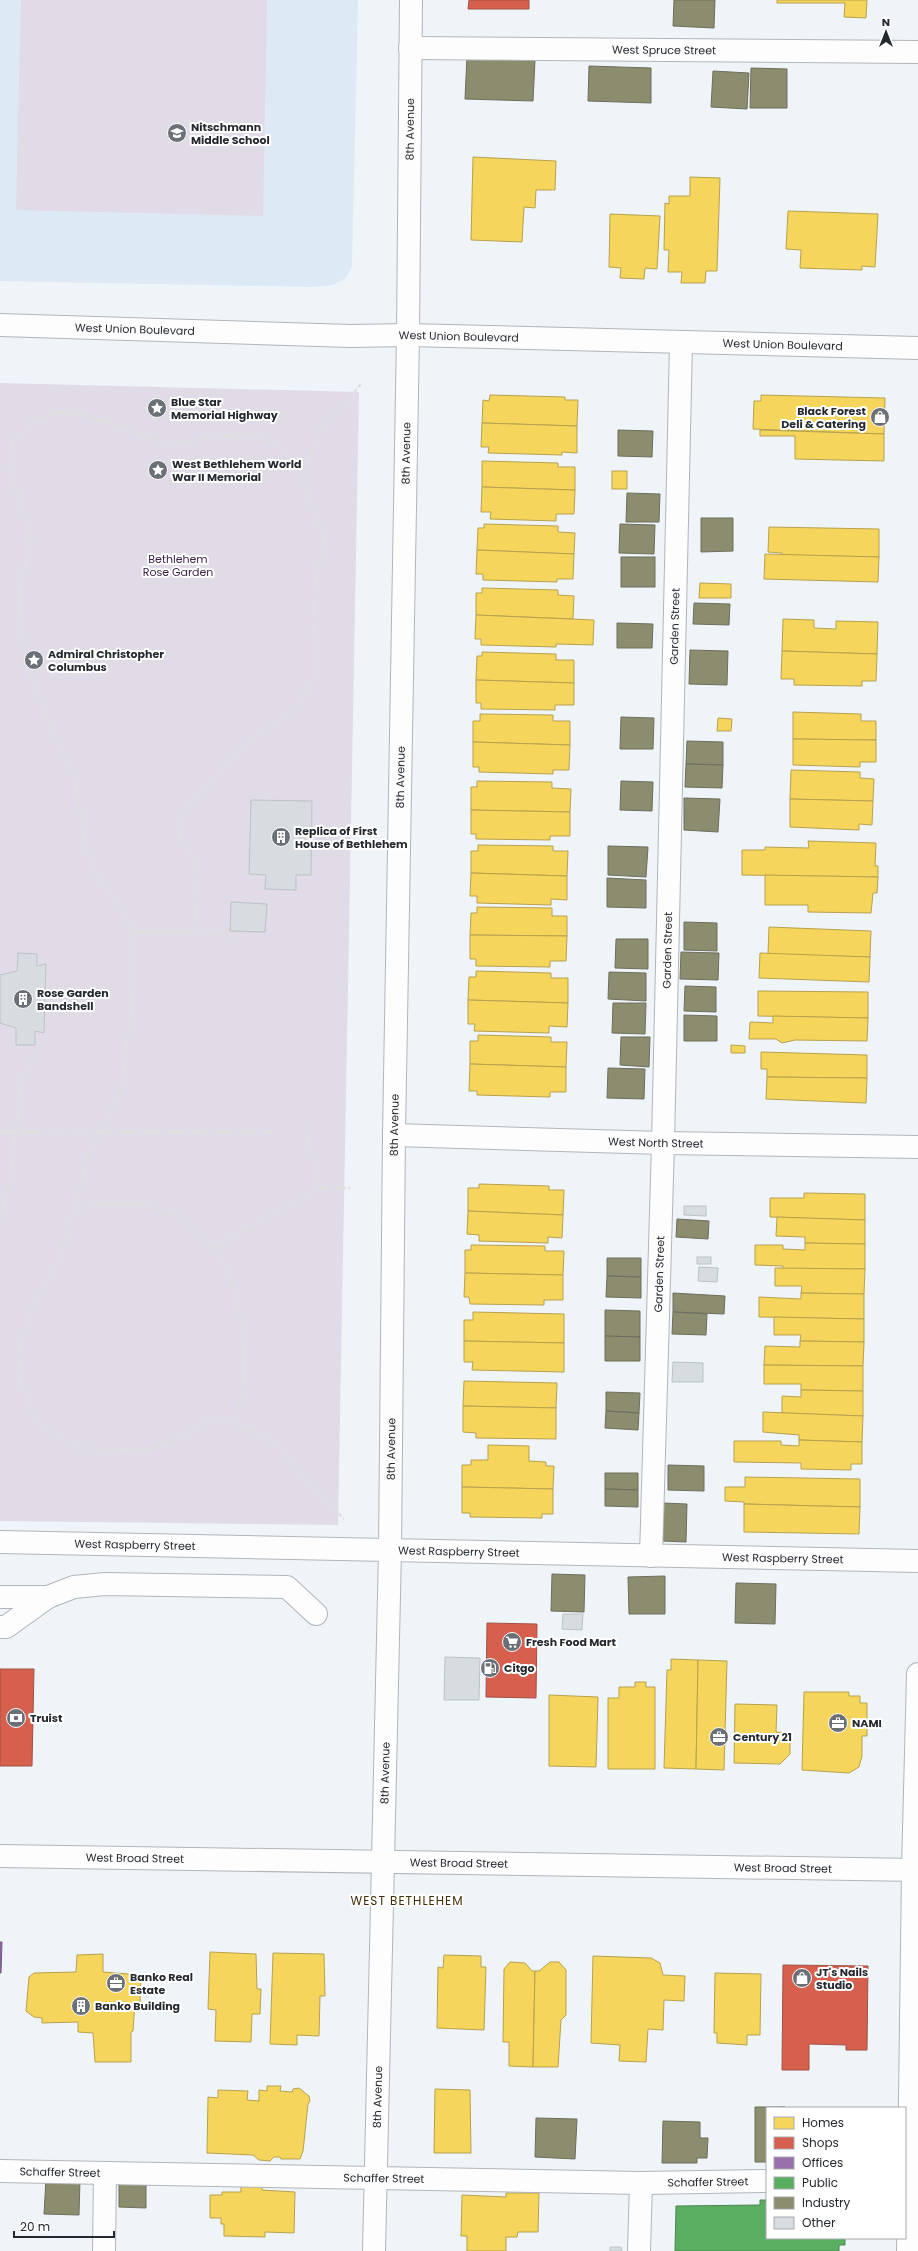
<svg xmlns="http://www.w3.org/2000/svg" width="918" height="2251" viewBox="0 0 918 2251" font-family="Poppins,sans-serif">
<rect width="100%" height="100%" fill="#eff4f9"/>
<path fill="#dde9f4" d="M0,0H358L352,266L346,278L333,285L313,287L0,281Z"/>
<g fill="#e0dbe7">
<path d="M21,0H267L263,216L16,210Z"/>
<path d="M0,383L359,392L338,1525L0,1521Z"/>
</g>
<g fill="#f6d55c" stroke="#b7a14e">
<path d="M777,0H867L866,18L844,17L845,3H777Z"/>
<path d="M473,157L556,161L555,190H536L535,208L524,207L522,242L471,240Z"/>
<path d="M690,177L720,178L717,271H706L705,283H681L682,272H668L669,250H664L665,203L669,204V196H690Z"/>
<path d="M788,211L878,214L875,267L862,266V270L800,268L801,250L786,249Z"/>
<path d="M610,214L660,216L657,269L645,268L644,279L620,278L621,268L609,267Z"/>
<path d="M490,395L565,397V400H578L577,426L482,423L483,400L489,401Z"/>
<path d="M761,395L885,398L884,434L753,429L754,401H761Z"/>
<path d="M482,423L577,426V453L562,452V455L488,453L489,447H481Z"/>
<path d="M760,430L884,434V461L795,459V436H760Z"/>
<path d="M482,461L558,463V467H575V490L482,487Z"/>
<rect x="612" y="471" width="15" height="18"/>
<path d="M482,487L575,490L574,514H556V521L490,519L491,512H481Z"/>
<path d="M484,524L558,526V532L575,533L574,554L477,550L478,528H484Z"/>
<path d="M769,527L879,529V557L782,555V553L768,552Z"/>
<path d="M477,550L574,554L573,579H557V582L483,580V574H476Z"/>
<path d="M765,554L879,557L878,582L764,579Z"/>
<path d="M700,583L731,584V598H699Z"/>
<path d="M482,588L558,590V595L574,596L573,619L476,615V593H482Z"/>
<path d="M476,615L594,620L593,645L556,644V647L481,645V639H475Z"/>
<path d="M783,619L814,620V628L836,629V621L878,622L877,654L782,651Z"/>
<path d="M782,651L877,654L876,681H862V686L794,685V679H781Z"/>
<path d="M482,652L556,654V660H574V683L476,680L477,656H482Z"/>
<path d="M476,680L574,683V705H555V710L481,709V703H476Z"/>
<path d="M793,712L861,714V721H876V740L793,739Z"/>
<path d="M480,714L553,715V721H570V745L473,742V721H480Z"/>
<path d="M718,718L732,719L731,731H717Z"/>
<path d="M793,739L876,740V762H860V767L793,765Z"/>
<path d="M473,742L570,745L569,770H553V774L479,772V767H473Z"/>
<path d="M791,770L860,772V778L874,779L873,801L790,799Z"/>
<path d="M477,781L552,782V788L571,789L570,812L471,810V787H477Z"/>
<path d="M790,799L873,801L872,825L859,824V830L790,827Z"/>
<path d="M471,810L570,812V836H550V840L476,839V834H471Z"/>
<path d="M808,841L876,843L875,866H878V877L742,875V850H765V847L809,848Z"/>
<path d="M478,845L553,846V851H568L567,876L471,873V851H478Z"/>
<path d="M471,873L567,876V900L551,899V905L477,903V896H470Z"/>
<path d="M765,875L878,877L877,893H873L871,913L808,912V905H765Z"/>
<path d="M477,907L552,908V916H567V936L470,935L471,913H477Z"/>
<path d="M769,927L871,931L870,957L768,954Z"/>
<path d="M470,935L567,936L566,961H550V967L476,966V959H470Z"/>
<path d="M760,953L870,957L869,982L759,978Z"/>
<path d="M476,971L551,973V978H568V1003L468,1000L469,977H476Z"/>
<path d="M758,991L868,992V1018L758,1016Z"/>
<path d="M468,1000L568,1003L567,1027L549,1026V1033L474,1031L475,1024H468Z"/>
<path d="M773,1016L868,1018L867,1041L795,1040L782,1043L776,1039H749L750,1022L773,1023Z"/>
<path d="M478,1035L551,1037V1042H567L566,1067L470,1064V1041H478Z"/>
<path d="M731,1045L745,1046V1053H731Z"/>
<path d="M761,1052L867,1055V1078L767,1077V1069H761Z"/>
<path d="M470,1064L566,1067V1092H550V1097L477,1095V1091H469Z"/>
<path d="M767,1077L867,1078L866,1103L766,1099Z"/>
<path d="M479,1184L549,1186V1190H564L563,1215L468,1211V1188H479Z"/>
<path d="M804,1193L865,1194V1220L770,1217V1198H804Z"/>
<path d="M468,1211L563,1215L562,1238L548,1237V1243L479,1241V1235L467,1234Z"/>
<path d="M777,1217L865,1220V1244L805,1243V1237L776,1236Z"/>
<path d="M805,1243L865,1244V1269H783V1266L755,1265V1245H783V1249L805,1250Z"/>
<path d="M471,1245L545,1246V1251H564L563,1275L465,1273V1250H471Z"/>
<path d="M775,1268L865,1269L864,1294L801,1293L802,1286H775Z"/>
<path d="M465,1273L563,1275V1300H544V1305L470,1304L469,1297H464Z"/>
<path d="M801,1293L864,1294V1319L759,1317V1297L801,1299Z"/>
<path d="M473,1312L564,1314V1343L464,1341V1320H473Z"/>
<path d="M774,1317L864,1319V1342L800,1341L801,1335H774Z"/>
<path d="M464,1341L564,1343V1372L472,1370L473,1362H464Z"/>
<path d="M800,1341L864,1342L863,1366L764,1365L765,1346L800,1347Z"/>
<path d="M764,1365L863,1366V1391L801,1390V1384H764Z"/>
<path d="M464,1381L557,1383L556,1408L463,1406Z"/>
<path d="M801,1390L863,1391V1416L782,1413V1396L801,1397Z"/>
<path d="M463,1406L556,1408V1439L476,1438V1433L463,1432Z"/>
<path d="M763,1412L863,1416L862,1442L799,1440V1435L763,1432Z"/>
<path d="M799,1440L862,1442V1464H851V1470L801,1469V1463L734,1462V1441H781V1445L799,1446Z"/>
<path d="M488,1445L529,1446V1461L546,1462V1466H554L553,1489L462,1487V1465H471V1460H488Z"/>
<path d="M745,1477L860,1479V1507L744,1504V1502L725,1501V1487H745Z"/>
<path d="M462,1487L553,1489V1514H542V1518L470,1517V1513H462Z"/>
<path d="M744,1504L860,1507L859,1534L744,1532Z"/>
<path d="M671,1659L698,1660L696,1769L664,1768L667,1670H671Z"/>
<path d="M698,1660L727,1661L724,1770L696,1769Z"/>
<path d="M635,1682H646V1687H655V1769H608V1698H619V1687H635Z"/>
<path d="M804,1692H849V1696H860V1703H867V1736H862V1756L859,1767L849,1773L802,1770Z"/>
<path d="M549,1695L598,1697L596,1767L549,1766Z"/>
<path d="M735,1704L777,1705L776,1732L790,1733V1754L780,1764L734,1763Z"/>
<path d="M210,1952L256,1954L257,1989H261L260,2014H252L251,2042L215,2041L216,2010L208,2009Z"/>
<path d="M273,1953L324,1954L325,1996H320L319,2036L297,2035V2045L270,2044Z"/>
<path d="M103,1954V1972L141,1975L140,2002H135L133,2031L131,2032V2062H95L93,2033L78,2032V2022L42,2023V2018L34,2017L26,2011L29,1977L34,1973L76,1972L77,1955Z"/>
<path d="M444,1955L481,1956V1967H486L484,2030L437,2028L438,1967L443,1968Z"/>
<path d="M593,1956L651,1958L660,1963L663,1975L685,1976L684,2001L664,2000L663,2030L648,2029L646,2062L619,2061L620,2045L591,2043Z"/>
<path d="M510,1962L525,1963L532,1971H535L533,2067L509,2066V2042H503L504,1969Z"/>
<path d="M550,1962H559L566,1970V2015L561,2020L558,2067H533L535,1971H539Z"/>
<path d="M715,1973L761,1974L760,2035H747V2045L717,2043V2033H714Z"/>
<path d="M267,2086H281L280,2091L292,2092L293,2089L299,2088L309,2096L310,2101L308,2104L303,2151L300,2159H281L280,2157H274L270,2161L259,2160L253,2155L207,2153L208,2097L218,2098V2090L248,2091L247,2100L259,2101V2090L267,2091Z"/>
<path d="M435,2089L470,2090L471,2153H434Z"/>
<path d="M241,2185H262V2190L295,2192L294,2233L265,2232V2237L224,2236V2224H221V2218H210V2195H222V2192H241Z"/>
<path d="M506,2193H539L538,2232H518L517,2237H506V2251H467V2236H461L462,2195L506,2197Z"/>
</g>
<g fill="#d6604d" stroke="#a15044">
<path d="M469,0H529V9H468Z"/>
<path d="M487,1623L537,1624L536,1698L486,1697Z"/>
<path d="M0,1669H34L32,1766H0Z"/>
<path d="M783,1965L868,1966L867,2050H846V2045L809,2044V2070H782Z"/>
</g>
<path fill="#9970ab" stroke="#765b86" d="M0,1942H2L1,1973H0Z"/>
<path fill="#5aae61" stroke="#4a8652" d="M760,2200H767V2238H845V2245H839V2251H675L676,2206L760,2205Z"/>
<g fill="#8c8c6e" stroke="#6d6e5b">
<path d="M674,0H715L714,28L673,26Z"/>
<path d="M467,56L535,60L533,101L465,99Z"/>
<path d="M589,66L651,68V103L588,101Z"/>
<path d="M751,68L787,69V108H750Z"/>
<path d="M713,71L749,73L747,109L711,107Z"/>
<path d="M618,430L653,431L652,457L618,456Z"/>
<path d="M627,493L660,494L659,522H626Z"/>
<path d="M701,518H733V551L701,552Z"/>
<path d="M620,524L655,525L654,554L619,553Z"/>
<rect x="621" y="557" width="34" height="30"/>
<path d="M694,603L730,604L729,625L693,624Z"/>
<path d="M617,623L653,624L652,648H617Z"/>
<path d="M690,650L728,651L727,685L689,684Z"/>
<path d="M621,717L654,718L653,749H620Z"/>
<path d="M687,741L723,742V765L686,764Z"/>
<path d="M686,764L723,765L722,788L685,787Z"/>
<path d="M621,781L653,782L652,811L620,810Z"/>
<path d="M684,798L720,799L718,832L684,830Z"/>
<path d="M608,846L648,847L646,877L608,875Z"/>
<path d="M607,878L646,880V908L607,907Z"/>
<path d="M684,922L717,923V951L684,950Z"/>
<path d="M616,939H648V969L615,968Z"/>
<path d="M681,952L719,953L718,980L680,979Z"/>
<path d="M609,972L646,973V1001L608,999Z"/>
<path d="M685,986L716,987V1012L684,1011Z"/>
<path d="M613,1003H646L645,1034L612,1033Z"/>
<path d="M684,1015L717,1016V1041H684Z"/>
<path d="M621,1037H650L649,1067L620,1065Z"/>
<path d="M608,1068L645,1069L644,1099L607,1098Z"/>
<path d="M677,1219L709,1221L708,1239L676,1237Z"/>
<path d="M607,1258H641V1277L607,1276Z"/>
<path d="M607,1276L641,1277V1298L606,1297Z"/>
<path d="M673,1293L725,1296L724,1314L673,1312Z"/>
<path d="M605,1310L640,1311V1337L605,1336Z"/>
<path d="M673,1312L707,1314L706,1335L672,1334Z"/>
<path d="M605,1336L640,1337V1361H605Z"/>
<path d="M606,1392L640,1393L639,1413L606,1411Z"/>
<path d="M606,1411L639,1413L638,1430L605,1428Z"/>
<path d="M668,1465L704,1466V1491L668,1490Z"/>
<path d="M605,1473H638V1490L605,1489Z"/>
<path d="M605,1489L638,1490V1507L605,1506Z"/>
<path d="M663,1503L687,1504L686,1542L662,1541Z"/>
<path d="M552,1574L585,1575L584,1612L551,1611Z"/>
<path d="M665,1576V1614H629L628,1577Z"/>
<path d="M736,1583L776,1584L775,1624L735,1623Z"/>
<path d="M755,2107H785L767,2108V2162H755Z"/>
<path d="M536,2118L577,2119L575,2159L535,2157Z"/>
<path d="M663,2121L700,2122V2138H708L707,2158H697V2163H662Z"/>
<path d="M46,2179L80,2180L79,2215L44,2214Z"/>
<path d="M119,2184L146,2185V2208L119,2207Z"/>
</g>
<g fill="#d6dce0" stroke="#bbc2c5">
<path d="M251,800L312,801L311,875H296V890L265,889L266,875L249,874Z"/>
<path d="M231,902L267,904L265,932L230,931Z"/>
<path d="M18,953L37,954V966L46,964L44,1033L35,1031V1045H16V1028L0,1023V975L17,971Z"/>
<path d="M684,1206H706V1216L684,1215Z"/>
<rect x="697" y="1257" width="14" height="7"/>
<path d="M699,1267L718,1268L717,1282L698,1281Z"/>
<path d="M673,1362L703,1363V1382H672Z"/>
<path d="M563,1614H583L582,1630L562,1629Z"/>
<path d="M445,1657L480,1658L479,1700H444Z"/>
<path d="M610,2247H621L622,2251H610Z"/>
</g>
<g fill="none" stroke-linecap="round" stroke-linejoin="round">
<defs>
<g id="minor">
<path id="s1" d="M410,48L918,52"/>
<path id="s2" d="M394,1135L663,1143L918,1147"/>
<path id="s3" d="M0,1542L918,1561"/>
<path id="s4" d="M651,1556L663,1143L681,343"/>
<path d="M0,1597H48L74,1587L105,1584L287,1587L316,1614"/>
<path d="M0,1627H6L48,1597"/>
<path id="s5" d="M0,2171L641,2183L767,2181"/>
<path d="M104,2251L105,2173"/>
<path id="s6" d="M374,2251L383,1861"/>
<path d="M639,2251L641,2183"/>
<path d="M908,2251L913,1870L918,1674"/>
</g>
<g id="major">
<path id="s7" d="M0,325L351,336L408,335L918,348"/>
<path id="s8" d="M0,1856L918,1870"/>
<path id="s9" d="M383,1861L390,1550L394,1135L408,335L411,0"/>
</g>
</defs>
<use href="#minor" stroke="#b0b5ba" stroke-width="24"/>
<use href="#major" stroke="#b0b5ba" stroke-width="24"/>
<g stroke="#dfe0e2" stroke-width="2.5" stroke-dasharray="4 2" stroke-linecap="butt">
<path d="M303,471L322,425L344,405L361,384"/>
<path d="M133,932H196L236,937"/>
<path d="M196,932L194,860L181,840L177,820L243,745L294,711L315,674L313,594L325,539L305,490L303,471L275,443L248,433L168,444L88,416L61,411L30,424L12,442L8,466L32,537L21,582L20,614L28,666L51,729L75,780L89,861L99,881L119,905L133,932L134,953L132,1009L121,1089L100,1133L88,1154L79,1194L57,1264L38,1295L28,1319L20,1347L19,1377L36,1422L78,1448L147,1450L182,1437L203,1423L215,1418L236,1423L265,1437L283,1450L294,1466L344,1519"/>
<path d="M337,984L347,985"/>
<path d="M304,1124L321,1188"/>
<path d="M0,1132C91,1135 181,1130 272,1132"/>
<path d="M74,1211L97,1204H144L182,1217L213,1247L229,1273L242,1324L245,1375L236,1423"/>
<path d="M0,1222L10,1178L20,1091L26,1065L41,1052"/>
<path d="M213,1247L321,1188H350"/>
</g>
<use href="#minor" stroke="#fdfdfe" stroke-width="22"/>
<use href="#major" stroke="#fdfdfe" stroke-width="22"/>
</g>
<defs>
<symbol id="school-disc" viewBox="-11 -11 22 22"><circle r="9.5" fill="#6b7076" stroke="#fff"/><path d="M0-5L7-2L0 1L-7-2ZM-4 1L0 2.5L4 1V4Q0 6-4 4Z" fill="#fff"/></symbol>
<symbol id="sight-disc" viewBox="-11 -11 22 22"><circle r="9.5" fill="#6b7076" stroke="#fff"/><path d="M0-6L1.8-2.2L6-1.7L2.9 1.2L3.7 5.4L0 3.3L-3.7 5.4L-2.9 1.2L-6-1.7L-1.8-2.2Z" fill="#fff"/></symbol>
<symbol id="shop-disc" viewBox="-11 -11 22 22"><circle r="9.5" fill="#6b7076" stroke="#fff"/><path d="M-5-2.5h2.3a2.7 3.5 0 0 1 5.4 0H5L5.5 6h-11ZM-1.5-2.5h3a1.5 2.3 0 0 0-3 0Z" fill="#fff"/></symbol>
<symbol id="building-disc" viewBox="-11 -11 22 22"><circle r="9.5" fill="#6b7076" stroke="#fff"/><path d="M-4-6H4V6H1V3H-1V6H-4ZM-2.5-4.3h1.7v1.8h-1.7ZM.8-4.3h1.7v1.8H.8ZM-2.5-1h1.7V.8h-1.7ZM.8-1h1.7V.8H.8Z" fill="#fff"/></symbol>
<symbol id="supermarket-disc" viewBox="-11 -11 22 22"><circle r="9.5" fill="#6b7076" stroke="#fff"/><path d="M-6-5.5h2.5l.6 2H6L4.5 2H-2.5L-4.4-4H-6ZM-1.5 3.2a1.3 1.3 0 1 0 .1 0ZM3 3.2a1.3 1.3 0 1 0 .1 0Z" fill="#fff"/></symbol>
<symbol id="fuel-disc" viewBox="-11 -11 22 22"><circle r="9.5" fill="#6b7076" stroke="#fff"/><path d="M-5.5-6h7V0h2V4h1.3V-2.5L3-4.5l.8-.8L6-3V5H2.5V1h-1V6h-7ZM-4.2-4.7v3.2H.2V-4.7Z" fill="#fff"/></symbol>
<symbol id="bank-disc" viewBox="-11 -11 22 22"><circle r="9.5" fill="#6b7076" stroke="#fff"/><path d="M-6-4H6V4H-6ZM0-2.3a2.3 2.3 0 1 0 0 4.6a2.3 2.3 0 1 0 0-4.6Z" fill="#fff"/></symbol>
<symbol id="office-disc" viewBox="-11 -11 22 22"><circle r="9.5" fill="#6b7076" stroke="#fff"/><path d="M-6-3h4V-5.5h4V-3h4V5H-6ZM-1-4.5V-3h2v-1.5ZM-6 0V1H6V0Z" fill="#fff"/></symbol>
</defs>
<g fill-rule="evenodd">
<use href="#school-disc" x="166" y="122" width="22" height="22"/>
<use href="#sight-disc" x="146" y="397" width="22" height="22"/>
<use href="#shop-disc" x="869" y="406" width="22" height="22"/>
<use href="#sight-disc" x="147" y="459" width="22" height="22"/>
<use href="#sight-disc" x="23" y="649" width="22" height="22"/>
<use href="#building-disc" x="270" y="826" width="22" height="22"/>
<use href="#building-disc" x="12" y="988" width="22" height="22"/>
<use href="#supermarket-disc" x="501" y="1631" width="22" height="22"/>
<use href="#fuel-disc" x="479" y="1657" width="22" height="22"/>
<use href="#bank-disc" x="5" y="1707" width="22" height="22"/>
<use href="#office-disc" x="827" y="1712" width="22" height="22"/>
<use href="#office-disc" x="708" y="1726" width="22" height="22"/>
<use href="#shop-disc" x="791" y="1967" width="22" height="22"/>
<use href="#office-disc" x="105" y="1972" width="22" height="22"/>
<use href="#building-disc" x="70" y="1995" width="22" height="22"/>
</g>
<g text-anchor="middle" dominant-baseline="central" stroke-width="4" stroke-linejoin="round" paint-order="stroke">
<g font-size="11" fill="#24292f" stroke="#fff">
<text stroke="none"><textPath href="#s1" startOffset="254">West Spruce Street</textPath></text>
<text stroke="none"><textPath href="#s9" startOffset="1732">8th Avenue</textPath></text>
<text stroke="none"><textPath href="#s7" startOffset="135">West Union Boulevard</textPath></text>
<text stroke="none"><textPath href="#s7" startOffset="459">West Union Boulevard</textPath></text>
<text stroke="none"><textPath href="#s7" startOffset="783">West Union Boulevard</textPath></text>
<text stroke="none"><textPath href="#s9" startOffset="1408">8th Avenue</textPath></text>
<text stroke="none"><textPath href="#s4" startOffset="930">Garden Street</textPath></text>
<text stroke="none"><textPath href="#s9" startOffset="1084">8th Avenue</textPath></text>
<text stroke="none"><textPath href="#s4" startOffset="606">Garden Street</textPath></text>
<text stroke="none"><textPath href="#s9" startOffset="736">8th Avenue</textPath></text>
<text stroke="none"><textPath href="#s2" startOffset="262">West North Street</textPath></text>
<text stroke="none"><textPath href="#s4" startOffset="282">Garden Street</textPath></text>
<text stroke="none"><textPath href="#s9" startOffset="412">8th Avenue</textPath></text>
<text stroke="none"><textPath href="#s3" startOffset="135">West Raspberry Street</textPath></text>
<text stroke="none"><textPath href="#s3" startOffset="459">West Raspberry Street</textPath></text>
<text stroke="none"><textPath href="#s3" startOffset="783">West Raspberry Street</textPath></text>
<text stroke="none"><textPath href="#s9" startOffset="88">8th Avenue</textPath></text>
<text stroke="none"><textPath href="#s8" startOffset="135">West Broad Street</textPath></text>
<text stroke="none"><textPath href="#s8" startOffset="459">West Broad Street</textPath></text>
<text stroke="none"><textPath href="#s8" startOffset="783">West Broad Street</textPath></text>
<text stroke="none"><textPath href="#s6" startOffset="154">8th Avenue</textPath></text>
<text stroke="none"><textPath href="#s5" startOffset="60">Schaffer Street</textPath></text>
<text stroke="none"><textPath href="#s5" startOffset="384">Schaffer Street</textPath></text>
<text stroke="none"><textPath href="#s5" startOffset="708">Schaffer Street</textPath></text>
</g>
<g font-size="11" font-weight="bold" fill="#24292f" stroke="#fff" text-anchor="start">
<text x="191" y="127">Nitschmann<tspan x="191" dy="13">Middle School</tspan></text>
<text x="171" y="402">Blue Star<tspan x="171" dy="13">Memorial Highway</tspan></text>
<text x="866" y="411" text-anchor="end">Black Forest<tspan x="866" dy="13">Deli &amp; Catering</tspan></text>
<text x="172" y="464">West Bethlehem World<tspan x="172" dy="13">War II Memorial</tspan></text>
<text x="48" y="654">Admiral Christopher<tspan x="48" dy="13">Columbus</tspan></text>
<text x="295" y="831">Replica of First<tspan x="295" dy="13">House of Bethlehem</tspan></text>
<text x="37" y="993">Rose Garden<tspan x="37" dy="13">Bandshell</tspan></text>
<text x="526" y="1642">Fresh Food Mart</text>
<text x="504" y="1668">Citgo</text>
<text x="30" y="1718">Truist</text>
<text x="852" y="1723">NAMI</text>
<text x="733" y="1737">Century 21</text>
<text x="816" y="1972">JT's Nails<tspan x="816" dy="13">Studio</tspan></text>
<text x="130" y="1977">Banko Real<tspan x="130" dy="13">Estate</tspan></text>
<text x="95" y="2006">Banko Building</text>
</g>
<g font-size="11" fill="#3e2248" stroke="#fff">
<text x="178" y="559">Bethlehem<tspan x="178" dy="13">Rose Garden</tspan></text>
</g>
<g font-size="12" letter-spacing="1" fill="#402c05" stroke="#fff">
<text x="407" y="1900">WEST BETHLEHEM</text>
</g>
</g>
<rect x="766" y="2107" width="140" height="132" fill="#ffffff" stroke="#a7a9ac"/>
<rect x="774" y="2117" width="20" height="12" fill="#f6d55c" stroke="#a7a9ac"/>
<text x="802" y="2127" font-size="12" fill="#24292f">Homes</text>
<rect x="774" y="2137" width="20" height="12" fill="#d6604d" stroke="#a7a9ac"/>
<text x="802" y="2147" font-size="12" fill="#24292f">Shops</text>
<rect x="774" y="2157" width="20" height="12" fill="#9970ab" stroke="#a7a9ac"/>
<text x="802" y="2167" font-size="12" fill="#24292f">Offices</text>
<rect x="774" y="2177" width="20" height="12" fill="#5aae61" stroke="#a7a9ac"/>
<text x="802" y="2187" font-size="12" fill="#24292f">Public</text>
<rect x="774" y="2197" width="20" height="12" fill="#8c8c6e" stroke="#a7a9ac"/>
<text x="802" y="2207" font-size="12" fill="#24292f">Industry</text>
<rect x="774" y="2217" width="20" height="12" fill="#d6dce0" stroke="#a7a9ac"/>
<text x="802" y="2227" font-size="12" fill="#24292f">Other</text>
<g transform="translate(886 32)" stroke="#ffffff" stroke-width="3" paint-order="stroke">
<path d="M0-3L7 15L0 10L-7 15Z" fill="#24292f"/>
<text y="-6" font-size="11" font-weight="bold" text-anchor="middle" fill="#24292f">N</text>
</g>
<path d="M14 2231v6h100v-6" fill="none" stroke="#24292f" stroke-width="2"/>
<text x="20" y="2231" font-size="12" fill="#24292f" stroke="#ffffff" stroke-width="3" paint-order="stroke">20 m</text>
</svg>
